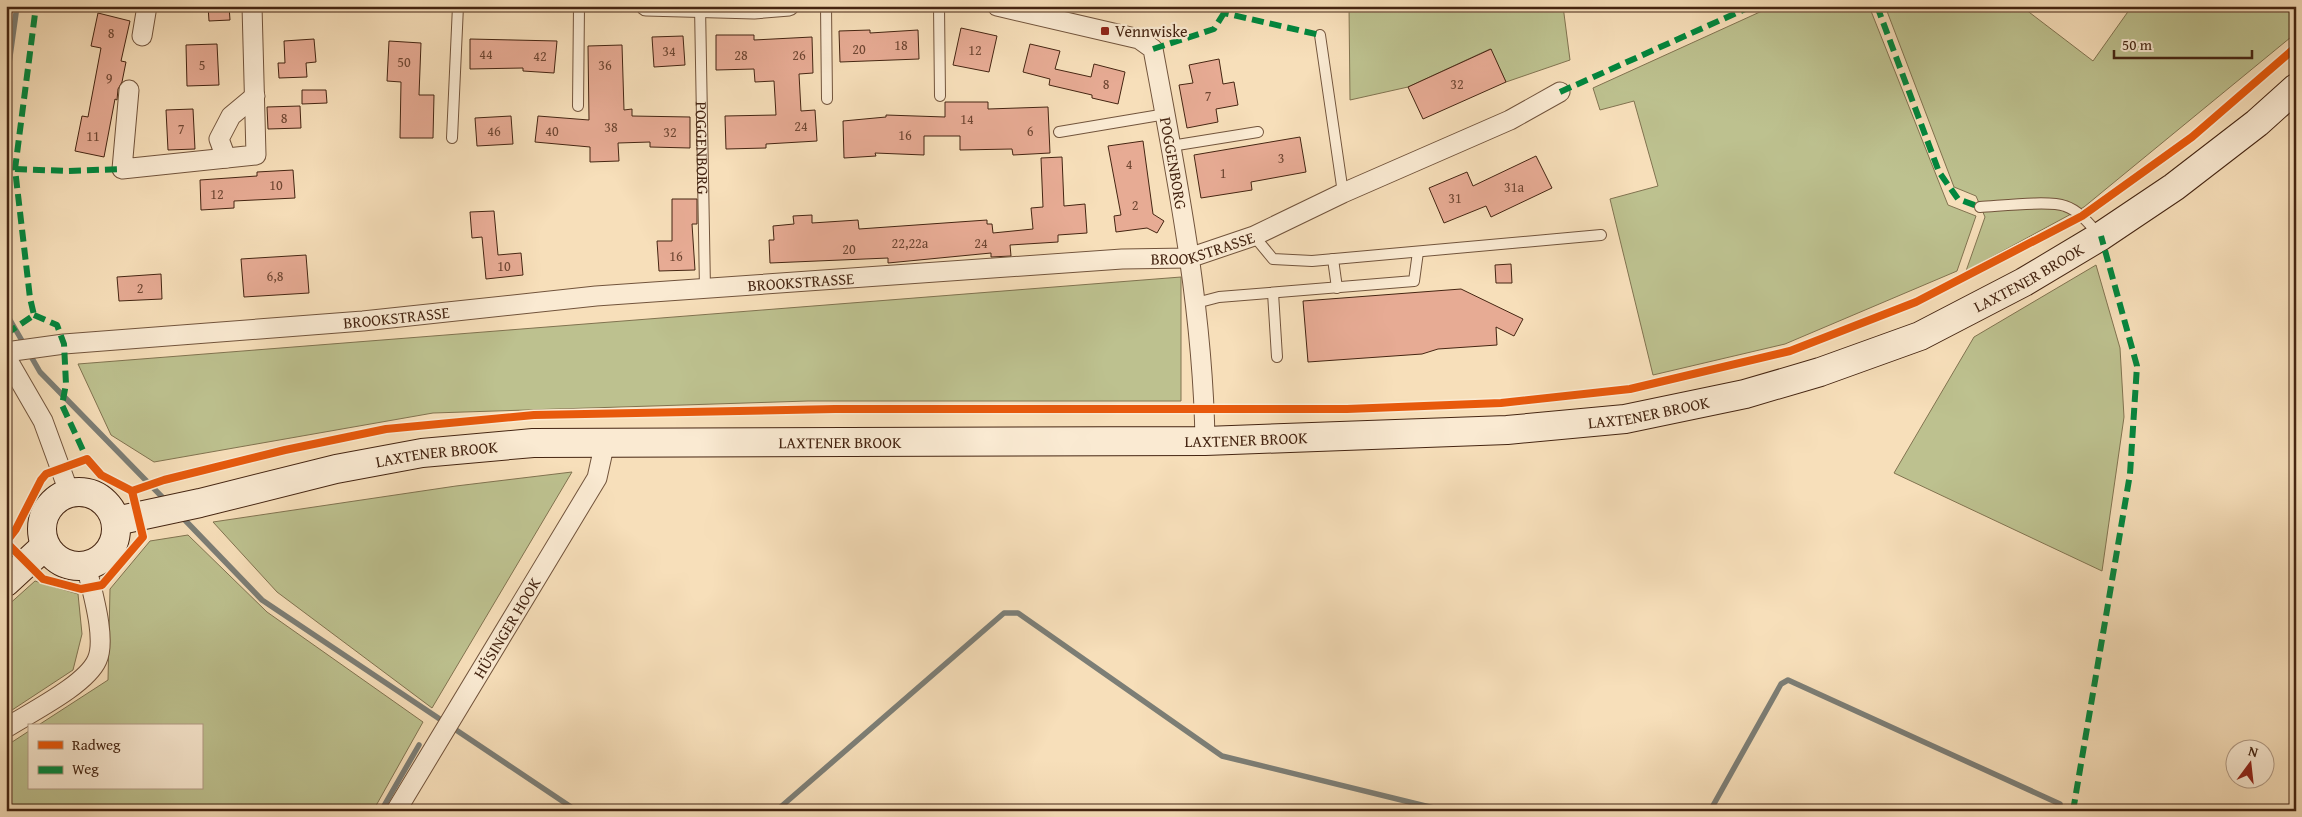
<svg xmlns="http://www.w3.org/2000/svg" width="2302" height="817" viewBox="0 0 2302 817" font-family="'Gentium Book Plus',serif">
<rect width="100%" height="100%" fill="#f7dfba"/>
<filter id="stains"><feTurbulence type="fractalNoise" baseFrequency=".004" numOctaves="4"/><feColorMatrix values="0 0 0 0 .2 0 0 0 0 .09 0 0 0 0 .02 0 0 0 .5 -.17"/></filter>
<radialGradient id="worn" r=".72"><stop offset=".6" stop-color="#630" stop-opacity="0"/><stop offset="1" stop-color="#630" stop-opacity=".3"/></radialGradient>
<g fill="#bdc18f" stroke="#817350">
<path d="M1349,6H1563L1570,60L1506,82L1490,49L1408,87L1350,100Z"/>
<path d="M1773,6H1869L1948,205L1976,216L1957,271L1785,344L1653,375L1610,199L1658,186L1634,101L1600,110L1593,88Z"/>
<path d="M1885,6H2021L2093,61L2132,6H2296V33L2084,207L1966,271L1985,217L1976,196L1954,187Z"/>
<path d="M2096,265L2120,348L2124,417L2102,571L1894,473L1974,337Z"/>
<path d="M1181,277V401H808L433,413L154,462L111,435L78,364Z"/>
<path d="M572,472L432,708L277,592L213,522L456,486Z"/>
<path d="M188,535L267,612L423,722L373,811H6V746L29,731V788H201V726H37L108,680L110,589L150,541Z"/>
<path d="M35,581L78,594L82,634L73,670L6,714V607Z"/>
</g>
<g fill="none" stroke-linecap="round" stroke-linejoin="round">
<g stroke="#7c7e76" stroke-width="5.5">
<path d="M6,85L17,6"/>
<path d="M6,313L40,372L167,502"/>
<path d="M181,516L262,600L577,811"/>
<path d="M381,811L419,745"/>
<path d="M776,811L1004,613H1018L1222,756L1446,811"/>
<path d="M1710,811L1781,684L1788,680L2060,804"/>
</g>
</g>
<g fill="#e7ab94" stroke="#452512">
<path d="M208,6H229L230,20L209,21Z"/>
<path d="M98,13L130,21L121,61L126,62L122,82L118,89L117,100L115,99L104,157L75,151L82,116L88,117L101,48L91,46Z"/>
<path d="M961,28L997,36L989,72L953,65Z"/>
<path d="M870,30V33L918,30L919,59L840,62L839,31Z"/>
<path d="M716,35H754V40L812,37L813,73L799,74L801,111L815,110L817,141L766,144V148L726,149L725,116L776,115L774,81L755,82L754,69L716,70Z"/>
<path d="M683,36L685,65L654,67L652,37Z"/>
<path d="M314,39L316,62L306,63L307,77L279,78L278,63H285L284,41Z"/>
<path d="M470,39L557,41L554,73L523,71V68L470,69Z"/>
<path d="M389,41L421,43L419,95H434L433,138H400L401,82L387,81Z"/>
<path d="M217,44L219,85L187,86L186,45Z"/>
<path d="M1030,44L1060,51L1055,69L1091,77L1094,64L1125,72L1118,104L1092,98V95L1049,85L1050,79L1023,72Z"/>
<path d="M622,45L624,110L632,109V116L690,117V148L650,147V142L618,143L619,161L590,162V147L535,142L538,116L589,120L588,46Z"/>
<path d="M1491,49L1506,82L1423,119L1408,87Z"/>
<path d="M1219,59L1223,84L1234,82L1238,105L1216,109L1218,122L1187,128L1179,85L1193,83L1189,65Z"/>
<path d="M302,90H326L327,103L302,104Z"/>
<path d="M945,102H988V109L1048,107L1050,153L1013,155L1012,149L960,150V136H924V155L875,153L876,156L844,158L843,121L886,117V115L945,117Z"/>
<path d="M300,106L301,128L268,129L267,107Z"/>
<path d="M193,109L195,149L168,150L166,110Z"/>
<path d="M511,116L513,144L477,146L475,118Z"/>
<path d="M1300,137L1306,172L1251,182L1252,190L1201,198L1194,155Z"/>
<path d="M1143,141L1153,214L1164,221L1157,233L1147,228L1116,232L1114,216L1121,215L1108,146Z"/>
<path d="M1536,156L1552,188L1491,217L1486,206L1444,223L1429,188L1467,172L1473,186Z"/>
<path d="M1062,157L1064,206L1085,204L1087,233L1058,235V242L1010,245L1011,256L991,257V253L888,263V258L770,263L769,240H774L773,226L794,224L793,216L812,215V223L858,220L859,229L987,220V224H992L993,233L1033,229L1031,208L1043,207L1041,158Z"/>
<path d="M293,170L295,198L234,201V208L201,210L200,180L257,176V172Z"/>
<path d="M672,199H697V224H692L695,270L659,271L657,241H672Z"/>
<path d="M494,211L498,255L521,253L523,275L486,279L482,237L472,238L470,212Z"/>
<path d="M306,255L309,293L244,297L241,259Z"/>
<path d="M1511,264L1512,283H1496L1495,265Z"/>
<path d="M161,274L162,299L119,301L117,277Z"/>
<path d="M1461,289L1523,319L1514,336L1496,327L1497,345L1438,349L1422,354L1308,362L1303,301Z"/>
</g>
<g fill="none" stroke-linecap="round" stroke-linejoin="round">
<defs>
<g id="lane">
<path id="s1" d="M700,6L705,289"/>
<path d="M826,6L827,99"/>
<path d="M939,6L940,96"/>
<path d="M1320,35L1343,193"/>
<path d="M578,106L579,6"/>
<path d="M1059,132L1166,114"/>
<path d="M452,138L458,6"/>
<path d="M1171,146L1258,132"/>
<path d="M1980,207C2000,206 2049,200 2065,206C2080,211 2090,225 2100,236"/>
<path d="M1254,236L1273,259L1312,261L1601,235"/>
<path d="M1333,259L1337,288"/>
<path d="M1273,293L1277,357"/>
<path d="M1196,303L1219,297L1414,281L1418,252"/>
</g>
<g id="street">
<path d="M646,6L754,9L789,6"/>
<path id="s2" d="M997,6L1139,39L1153,49C1177,178 1203,309 1205,441"/>
<path d="M142,36L147,6"/>
<path d="M129,90L122,169L256,155L252,6"/>
<path d="M226,158L219,139L231,116L255,96"/>
<path id="s3" d="M6,352L64,344L363,321L596,296L1122,259L1189,258L1254,236L1343,193L1510,120L1560,92"/>
<path d="M6,357L43,421L69,492"/>
<path d="M6,728C31,712 86,685 97,660C107,638 91,588 86,565"/>
<path id="s4" d="M396,811L597,478L605,442"/>
</g>
<g id="secondary">
<circle cx="79" cy="529" r="37"/>
<path id="s5" d="M116,521L200,503L336,469L422,453L533,443L1205,441L1507,430L1625,419L1745,394L1820,372L1920,336L2024,282L2101,236L2174,187L2257,123L2296,88"/>
<path d="M6,582L45,546"/>
</g>
</defs>
<use href="#lane" stroke="#72543c" stroke-width="12"/>
<use href="#street" stroke="#72543c" stroke-width="21"/>
<use href="#secondary" stroke="#452512" stroke-width="30"/>
<use href="#lane" stroke="#faead2" stroke-width="10"/>
<use href="#street" stroke="#faead2" stroke-width="19"/>
<use href="#secondary" stroke="#faead2" stroke-width="28"/>
<g stroke="#00873e" stroke-width="6" stroke-dasharray="12 6" stroke-linecap="butt">
<path d="M754,6V9"/>
<path d="M1226,6L1224,13L1320,35"/>
<path d="M1877,6L1939,172L1958,199L1980,207"/>
<path d="M1153,49L1214,29L1224,13"/>
<path d="M1560,92L1752,6"/>
<path d="M15,169L68,171L122,169"/>
<path d="M34,315L57,325L64,344L66,384L62,405L87,459"/>
<path d="M6,334L34,315L30,298L15,169L36,6"/>
<path d="M2073,811L2130,474L2137,366L2101,236"/>
</g>
<defs>
<g id="cycleway">
<path d="M6,542L16,529L41,480L46,474L87,459L101,475L132,491L164,480L285,450L386,429L534,415L835,409H1347L1501,403L1630,389L1790,351L1916,302L2082,216L2192,137L2296,47"/>
<path d="M6,542L43,579L81,589L102,585L143,537L132,491"/>
</g>
</defs>
<use href="#cycleway" stroke="#faead2" stroke-width="11"/>
<use href="#cycleway" stroke="#e8590c" stroke-width="8"/>
</g>
<rect fill="#8f2418" stroke="#faead2" stroke-width="2" x="1100" y="26" width="10" height="10" rx="2.5"/>
<g text-anchor="middle" dominant-baseline="central" stroke-width="4.5" stroke-linejoin="round" paint-order="stroke">
<g font-size="14" fill="#6e4632">
<text x="111" y="33">8</text>
<text x="901" y="45">18</text>
<text x="859" y="49">20</text>
<text x="975" y="50">12</text>
<text x="669" y="51">34</text>
<text x="486" y="54">44</text>
<text x="741" y="55">28</text>
<text x="799" y="55">26</text>
<text x="540" y="56">42</text>
<text x="404" y="62">50</text>
<text x="202" y="65">5</text>
<text x="605" y="65">36</text>
<text x="109" y="78">9</text>
<text x="1106" y="84">8</text>
<text x="1457" y="84">32</text>
<text x="1208" y="96">7</text>
<text x="284" y="118">8</text>
<text x="967" y="119">14</text>
<text x="801" y="126">24</text>
<text x="611" y="127">38</text>
<text x="181" y="129">7</text>
<text x="494" y="131">46</text>
<text x="552" y="131">40</text>
<text x="1030" y="131">6</text>
<text x="670" y="132">32</text>
<text x="905" y="135">16</text>
<text x="93" y="136">11</text>
<text x="1281" y="158">3</text>
<text x="1129" y="164">4</text>
<text x="1223" y="173">1</text>
<text x="276" y="185">10</text>
<text x="1514" y="187">31a</text>
<text x="217" y="194">12</text>
<text x="1455" y="198">31</text>
<text x="1135" y="205">2</text>
<text x="910" y="243">22,22a</text>
<text x="981" y="243">24</text>
<text x="849" y="249">20</text>
<text x="676" y="256">16</text>
<text x="504" y="266">10</text>
<text x="275" y="276">6,8</text>
<text x="140" y="288">2</text>
</g>
<g font-size="16" fill="#452512" stroke="#faead2" text-anchor="start">
<text x="1115" y="31">Vennwiske</text>
</g>
<g font-size="16" fill="#452512" stroke="#faead2">
<text stroke="none"><textPath href="#s1" startOffset="142">POGGENBORG</textPath></text>
<text stroke="none"><textPath href="#s2" startOffset="279">POGGENBORG</textPath></text>
<text stroke="none"><textPath href="#s3" startOffset="1202">BROOKSTRASSE</textPath></text>
<text stroke="none"><textPath href="#s5" startOffset="1948">LAXTENER BROOK</textPath></text>
<text stroke="none"><textPath href="#s3" startOffset="798">BROOKSTRASSE</textPath></text>
<text stroke="none"><textPath href="#s3" startOffset="392">BROOKSTRASSE</textPath></text>
<text stroke="none"><textPath href="#s5" startOffset="1542">LAXTENER BROOK</textPath></text>
<text stroke="none"><textPath href="#s5" startOffset="1138">LAXTENER BROOK</textPath></text>
<text stroke="none"><textPath href="#s5" startOffset="732">LAXTENER BROOK</textPath></text>
<text stroke="none"><textPath href="#s5" startOffset="328">LAXTENER BROOK</textPath></text>
<text stroke="none"><textPath href="#s4" startOffset="214">HÜSINGER HOOK</textPath></text>
</g>
</g>
<rect width="2302" height="817" fill="none" stroke="#f7dfba" stroke-width="25"/>
<rect x="8" y="8" width="2287" height="802" fill="none" stroke="#452512" stroke-width="2.5"/>
<rect x="12" y="12" width="2277" height="792" fill="none" stroke="#452512"/>
<rect x="28" y="724" width="175" height="65" fill="#faead2" stroke="#b29b85"/>
<rect x="38" y="741" width="25" height="8" fill="#e8590c" stroke="#b29b85"/>
<text x="72" y="750" font-size="15" fill="#452512">Radweg</text>
<rect x="38" y="766" width="25" height="8" fill="#00873e" stroke="#b29b85"/>
<text x="72" y="774" font-size="15" fill="#452512">Weg</text>
<g transform="translate(2250 764) rotate(15)"><circle r="24" fill="#faead2" stroke="#b29b85"/>
<path d="M0-4L9 19L0 12L-9 19Z" fill="#8f2418"/>
<text y="-8" font-size="14" font-weight="bold" text-anchor="middle" fill="#452512">N</text>
</g>
<path d="M2114 50v8h138v-8" fill="none" stroke="#452512" stroke-width="2.5"/>
<text x="2122" y="50" font-size="15" fill="#452512" stroke="#faead2" stroke-width="4" paint-order="stroke">50 m</text>
<rect width="100%" height="100%" filter="url(#stains)"/>
<rect width="100%" height="100%" fill="url(#worn)"/>
</svg>
